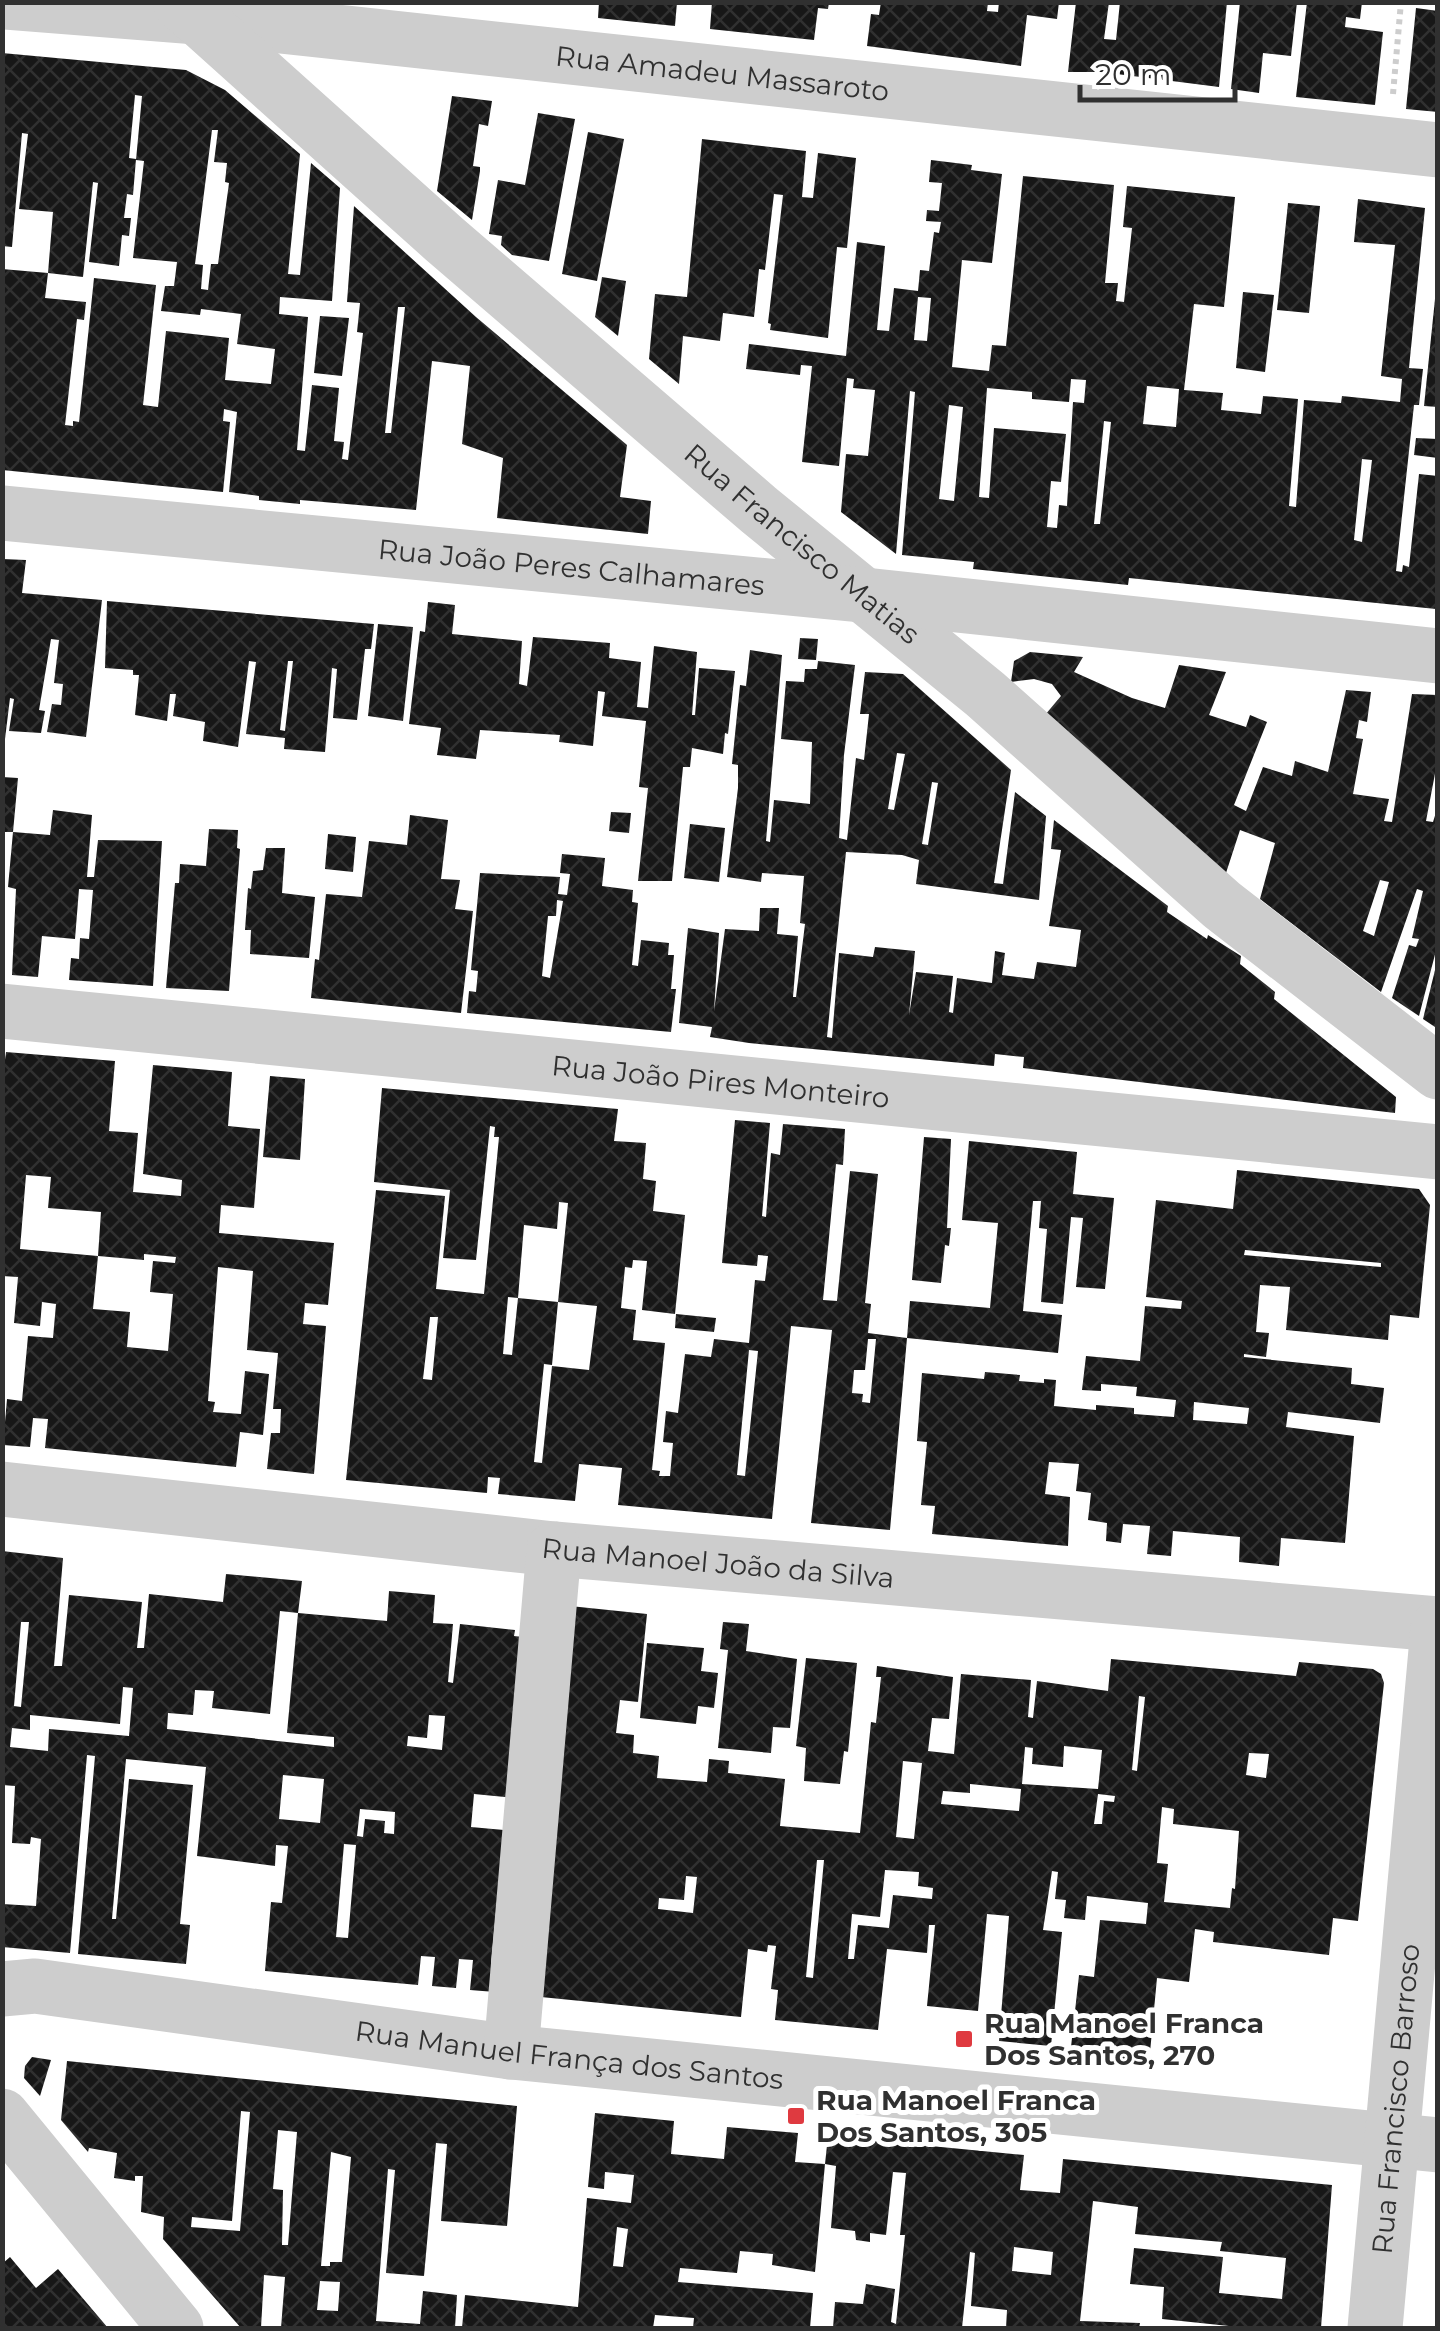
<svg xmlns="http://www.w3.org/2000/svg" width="1440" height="2331" viewBox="0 0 1440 2331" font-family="Montserrat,sans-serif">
<defs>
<pattern id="building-cross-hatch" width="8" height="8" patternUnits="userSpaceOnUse" patternTransform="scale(2.5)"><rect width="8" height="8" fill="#171717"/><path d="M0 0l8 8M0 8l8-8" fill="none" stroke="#303030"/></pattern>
</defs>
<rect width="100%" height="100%" fill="#fff"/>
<g fill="url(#building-cross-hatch)" fill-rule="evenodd">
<path d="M599,2H677L675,26L598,18Z"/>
<path d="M712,2H829L828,9L818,8L814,40L710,29Z"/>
<path d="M881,2H988L987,11L998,12L999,2H1059L1057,19L1027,15L1021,66L867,46L871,14L879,15Z"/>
<path d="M1076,2H1109L1104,39L1116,40L1120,2H1227L1219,87L1101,72H1068Z"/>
<path d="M1240,2H1297L1291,56L1263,53L1259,93L1231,89Z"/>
<path d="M1307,2H1362L1360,19L1346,17L1345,27L1383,32L1375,105L1296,97Z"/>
<path d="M1416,8L1438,11V112L1406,109Z"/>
<path d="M2,53L186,70L225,90L300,154L288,274L300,275L311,163L340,188L332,301L280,297L279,314L308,317L297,450L305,451L312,385L339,388L334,441L344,442L342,459L348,460L363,333L357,332L360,303L347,302L354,206L476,317L627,445L620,497L651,501L648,534L497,518L503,458L462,444L470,366L432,361L416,510L300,500V504L259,500V496L229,492L237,412L224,409L223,421L230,422L223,492L2,470V269L48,273L45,298L86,302L84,320L77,319L65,425L73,426V421L79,422L94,278L156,285L143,405L158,407L166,331L229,338L225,380L271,384L275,349L237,344L241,314L201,309L200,315L161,311L165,286H174L177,262L133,258L144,161L136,160L142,96L135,95L129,158L136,159L133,195L127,194L124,218H131L129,236L122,235L119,266L89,262L98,183L93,182L83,277L48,273L53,212L19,209L28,134L22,133L12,247L2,246ZM212,130H218L214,162L227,163L225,182L229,183L218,264H211L208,290L201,289L203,265L195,264ZM398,307H405L391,433H385Z"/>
<path d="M452,96L492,101L488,126L479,124L473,166L480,167V171L472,220L437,191Z"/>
<path d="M538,113L575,119L549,261L512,255L501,245L502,236L489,234L498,180L525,185Z"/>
<path d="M588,132L624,139L597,281L562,274Z"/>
<path d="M702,139L806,151L802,197L813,198L818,153L856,158L847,248L837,247L828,338L770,330L771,324L768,323L783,195L774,194L765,270L759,269L754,317L723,313L720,341L683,336L679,384L649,359L655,294L687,297Z"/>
<path d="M931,160L972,165L971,170L1002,174L992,263L962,260L952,367L989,371L992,345L1006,346L1023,176L1114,185L1105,283H1118L1116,301L1124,302L1132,228L1123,227L1127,186L1235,197L1224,307L1194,304L1184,390L1223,393L1221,410L1261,414L1263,396L1298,399L1289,506L1296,507L1304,400L1341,403L1342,396L1400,402L1402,379L1381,376L1395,245L1354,242L1358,199L1425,208L1409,368L1423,369L1419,405H1414L1396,571L1402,572L1403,565L1409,567L1419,474L1438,476L1436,609L1129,578L1128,585L973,569L974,562L902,555L915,392L910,391L896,554L841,512L846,454L868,456L875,390L853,388L854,379L847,378L839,466L802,462L812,366L801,365L800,375L746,369L749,344L846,356L857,242L885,246L877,330L889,331L894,288L918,291L920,270L929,271L934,232L939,233L941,222L926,221L927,210L939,211L942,183L929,182ZM918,297L931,298L927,341L914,340ZM1071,379L1086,380L1084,403L1073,402L1067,506L1059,505L1057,528L1047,527L1051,481L1061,482L1066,434L994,428L989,498L979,497L987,388L1032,392V399L1069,402ZM1147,386L1179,389L1176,427L1143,424ZM949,405L963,407L954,501L939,499ZM1104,421L1111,422L1100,524H1094ZM1362,459L1372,460L1362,542L1354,540Z"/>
<path d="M1288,203L1320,206L1309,313L1277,310Z"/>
<path d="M602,277L626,281L618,336L595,317Z"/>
<path d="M1243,292L1274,295L1265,372L1236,368Z"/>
<path d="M1435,299H1438V407L1424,406Z"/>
<path d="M320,316L349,318L342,376L314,373Z"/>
<path d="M1416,438L1438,439V458L1414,455Z"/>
<path d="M2,559L26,560L22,593L102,600L86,737L47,732L52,704L61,705L63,684L54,683L59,640L51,639L39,710L45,711L41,733L9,731L14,699L10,698L5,739H2Z"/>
<path d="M107,601L374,624L371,649H365L357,720L333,718L337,669L332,668L325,752L284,749L285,738L246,734L256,662L249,661L238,747L203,741L205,722L173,716L176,694H170L167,721L135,715L139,675H133V670L105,668ZM288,661H293L285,731L280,730Z"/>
<path d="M428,602L455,605L452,634L522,641L519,684L527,686L533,637L610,643L609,658L641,662L637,707L648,708L654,646L697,652L692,715H695L699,668L735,671L728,734L725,733L723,754L692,748L690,767H683L672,881H638L648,788L639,787L646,721L602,716L605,692L598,691L593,746L559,742L560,735L480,730L476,759L437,755L441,728L409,724L420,631L425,632Z"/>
<path d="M378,624L413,627L403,721L368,716Z"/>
<path d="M800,638L818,639L816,660L798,659Z"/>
<path d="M750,650L782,655L766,841L770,842L774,800L810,804L812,742L781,739L786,681L804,682L805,669H817L818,661L855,665L844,755L839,838L847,840L856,758L864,760L869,714H860L865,672L903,674L1011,770L994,883L1003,884L1015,792L1046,816L1039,900L916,884L919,860L902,855L846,852L827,1037L832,1038L839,953L873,957L875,947L915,951L909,1015L916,972L953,976L949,1012L953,1013L957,978L992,983L995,951L1005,953L1002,975L1034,979L1037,962L1076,967L1081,930L1049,926L1061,850L1051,849L1054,820L1168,906L1167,912L1207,939L1208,935L1241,956L1240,964L1275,992L1274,999L1396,1097L1395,1113L1023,1068L1024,1057L995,1054L994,1066L749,1043L710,1037L712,1027L679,1023L688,928L719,933L714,1011L725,929L759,931L760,908H779L777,934L798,936L793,997H796L805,924L800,923L804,876L762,873L761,882L727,877L738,788V765L732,764L740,685L746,686ZM897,753L905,754L894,810L888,809ZM932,782L938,783L928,845L922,844Z"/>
<path d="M1030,652L1083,657L1074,672L1132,698L1165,708L1179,665L1226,672L1209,715L1246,727L1250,715L1267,722L1234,805L1246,811L1263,767L1292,776L1295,761L1328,772L1346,690L1371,692L1367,722L1359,720L1356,738L1363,739L1353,794L1389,799L1384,821L1392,822L1412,694L1438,695V758L1426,821L1433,822L1438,806V943L1419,1016L1392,998L1409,945L1416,947L1419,939L1412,938L1423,891L1417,889L1381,992L1260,899L1275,843L1240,830L1226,873L1045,715L1061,696L1052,684L1034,679L1011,682L1014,661ZM1380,880L1389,882L1374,936L1363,931Z"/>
<path d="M2,777L18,778L13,832L50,835L53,810L92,815L87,877H94L98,840L162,841L153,986L69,980L71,958L79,959L80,938L89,939L93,890L79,889L75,939L42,936L38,977L12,975L16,889L8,887L13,832H2Z"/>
<path d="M611,812L631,813L629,833L609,831Z"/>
<path d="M410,815L448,820L441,879L460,880L455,909L473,911L461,1013L311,998L315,959L319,960L326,894L362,897L369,841L407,845Z"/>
<path d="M690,824L725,828L719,882L684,878Z"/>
<path d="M209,829L238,830L237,848L240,849L229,991L166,988L175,883H179L180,864L206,866Z"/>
<path d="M328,834L356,837L353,872L325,869Z"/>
<path d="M266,848H285L282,893L315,897L309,958L250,954L251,930H245L248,888L251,889L253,871L263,870Z"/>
<path d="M562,854L605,858L602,886L633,890L632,902L638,903L632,965L638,966L641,940L669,943L668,955H674L671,989H676L671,1032L467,1013L469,991L476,992L478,971L471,970L480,873L560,877L558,894L567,895L570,874L560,873ZM557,900L563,901L550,978L542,976L548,916H556Z"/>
<path d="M1436,966H1438V1029L1423,1019Z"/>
<path d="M6,1052L115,1061L109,1131L138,1133L133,1192L181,1196L182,1180L143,1174L153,1065L232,1072L228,1126L260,1129L254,1208L221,1205L219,1233L334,1243L328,1305L305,1303L303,1324L326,1326L314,1474L267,1469L271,1433H280L281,1409H273L278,1353L247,1350L253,1271L218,1267L208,1401L215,1402L213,1412L241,1414L245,1371L269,1374L263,1435L240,1432L236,1467L45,1448L48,1419L33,1418L30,1447L3,1445L7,1399L22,1401L28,1336L53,1338L56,1304L42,1302L40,1326L14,1323L18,1277L2,1276V1083ZM26,1175L51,1177L48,1208L101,1212L98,1256L144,1260V1254L176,1257L175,1263L153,1261L150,1292L173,1294L168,1351L127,1347L130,1312L93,1309L98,1256L20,1249Z"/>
<path d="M270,1076L305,1079L300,1160L263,1157Z"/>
<path d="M382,1088L618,1109L614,1141L646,1143L643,1179L656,1181L653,1211L685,1215L675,1314L642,1310L647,1261L633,1260L632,1268L625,1267L621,1308L636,1310L633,1340L665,1343L652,1470L660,1471L659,1476H670L673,1443L663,1442L666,1411L678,1413L685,1354L711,1357L714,1339L749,1343L755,1280L765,1281L768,1256L758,1255L757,1266L722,1263L735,1120L770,1123L762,1216L766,1217L771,1153L780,1155L783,1124L845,1129L843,1165L836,1164L823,1300L837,1301L850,1171L878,1174L865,1303L871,1304L868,1333L907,1338L890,1530L811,1523L832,1330L791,1326L772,1519L618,1505L622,1468L579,1464L575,1501L498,1494L500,1478L488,1477L487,1493L346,1480L376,1190L445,1196L436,1289L484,1294L499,1137H494L495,1127L490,1126L476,1260L443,1258L450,1190L374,1182ZM559,1202L568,1203L558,1302L597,1306L589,1370L552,1366L542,1463L534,1462L544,1364L552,1365L558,1302L518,1298L512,1355L503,1354L508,1297L518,1298L524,1225L557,1229ZM430,1317H438L432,1380L423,1379ZM868,1339H876L870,1403L862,1402L863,1394L852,1393L854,1370H865ZM749,1350L758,1351L745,1476L737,1475Z"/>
<path d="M924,1137L951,1139L947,1228H951L949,1246L945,1245L941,1283L912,1280Z"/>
<path d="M969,1141L1077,1152L1073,1194L1114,1198L1105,1289L1076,1287L1083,1218L1071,1217L1063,1304L1041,1302L1047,1229L1039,1228L1041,1201H1033L1023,1311L1062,1315L1058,1353L907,1338L910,1301L990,1308L998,1223L962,1220Z"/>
<path d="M1237,1170L1419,1189L1430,1205L1419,1318L1390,1315L1388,1340L1286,1330L1290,1287L1260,1285L1256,1332L1269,1333L1266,1357L1244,1354V1357L1352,1368L1351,1384L1384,1388L1380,1423L1288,1412L1286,1427L1354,1436L1345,1543L1281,1538L1279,1566L1239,1562L1240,1537L1173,1531L1171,1556L1147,1554L1150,1526L1123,1524L1121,1543L1106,1541L1107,1523L1088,1520L1091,1493L1076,1491L1079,1464L1049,1462L1045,1494L1070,1497L1068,1546L932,1534L935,1506L921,1505L927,1442L917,1441L922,1373L984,1379L985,1372L1020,1375L1019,1381L1044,1383V1379L1056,1380L1054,1406L1096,1410V1405L1134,1408V1414L1174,1417L1176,1400L1136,1396L1137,1387L1101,1384V1391L1082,1390L1086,1356L1140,1361L1145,1306L1181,1309L1182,1301L1146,1297L1156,1200L1233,1209ZM1245,1250L1381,1263V1267L1244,1255ZM1194,1402L1249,1408L1247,1424L1193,1420Z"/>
<path d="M676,1314L716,1318L714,1332L675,1328Z"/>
<path d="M2,1551L63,1558L54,1666H62L69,1595L142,1602L137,1648H144L149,1594L223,1602L226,1574L302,1581L298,1613L280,1611L270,1714L212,1708L214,1691L195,1690L193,1715L168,1713L167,1729L334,1747V1737L287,1733L298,1613L387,1621L389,1591L435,1595L433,1623L453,1624L448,1682L453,1683L460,1624L515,1630L514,1636L532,1638L515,1798L474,1794L471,1827L504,1830L491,1963L498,1964L495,1992L470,1990L473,1960L459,1959L456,1988L432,1986L435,1957L421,1956L418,1985L265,1971L271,1902L282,1903L288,1846L276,1845L275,1866L197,1856L206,1767L126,1759L112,1919H116L129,1779L193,1785L180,1924L190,1925L186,1964L78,1954L95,1756L87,1755L70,1953L2,1947V1904L36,1906L41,1839L31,1837L30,1844L12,1843L15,1786L2,1785ZM21,1622H29L21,1707L14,1706ZM123,1687L133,1688L129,1736L49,1729L48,1751L10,1747L12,1728L30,1730V1715L120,1724ZM429,1715L445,1716L442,1750L407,1746L408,1736L427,1738ZM283,1775L324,1779L320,1823L279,1819ZM360,1809L395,1812L394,1834L384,1833L385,1821L365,1819L363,1837L357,1836ZM344,1844L356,1845L348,1938L336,1937Z"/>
<path d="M570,1606L647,1614L638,1702L620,1700L616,1733L634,1735L633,1753L659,1756L657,1778L707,1782L709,1759L729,1761L728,1773L785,1779L780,1826L860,1833L871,1722L876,1723L881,1677H876L877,1666L953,1677L949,1719L932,1718L928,1751L954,1754L961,1674L1031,1680L1028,1717L1033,1718L1037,1681L1108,1691L1111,1659L1296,1676L1299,1662L1373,1669L1381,1674L1384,1683L1358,1921L1333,1918L1329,1955L1213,1942L1214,1932L1195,1929L1189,1982L1157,1978L1149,2063L1070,2056L1079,1975L1094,1977L1100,1920L1146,1924L1148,1903L1087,1896L1085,1920L1064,1918L1066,1900L1055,1899L1058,1872L1052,1871L1043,1930L1062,1932L1051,2046L999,2041L1009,1916L987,1914L978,2011L927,2006L935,1925H929L927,1953L887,1949L878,2030L775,2020L778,1990L771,1989L776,1946L768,1945L767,1952L748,1949L741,2017L531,1996ZM1139,1696L1145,1697L1137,1771L1132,1770ZM1064,1746L1102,1750L1098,1789L1022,1784L1025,1747L1033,1748L1032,1764L1063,1767ZM1249,1753L1269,1754L1266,1778L1246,1775ZM903,1761L922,1763L914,1839L896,1837ZM970,1784L1021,1789L1019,1811L941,1804L943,1791L970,1793ZM1098,1794L1115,1796L1114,1802L1104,1801L1102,1824H1094ZM1162,1807L1174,1809L1173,1824L1239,1831L1235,1889L1232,1888L1230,1908L1164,1902L1168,1864L1157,1863ZM817,1860H824L813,1978L806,1977ZM885,1870L919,1872L918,1886L933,1888L932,1899L893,1895L889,1928L858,1925L854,1959H848L852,1914L880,1917ZM686,1876L697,1877L693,1913L658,1909L659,1898L684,1900Z"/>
<path d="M723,1622L749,1624L746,1651L797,1659L790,1728L773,1727L771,1753L718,1748L728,1650L720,1649Z"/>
<path d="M647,1643L704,1648L701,1671L718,1673L714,1708L698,1706L696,1724L640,1718Z"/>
<path d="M806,1658L857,1663L848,1752L844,1751L840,1784L804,1781L806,1748L796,1746Z"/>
<path d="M32,2057L51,2060L40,2096L24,2078L25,2066Z"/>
<path d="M67,2061L517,2106L507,2226L441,2221L447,2144L436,2143L424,2276L386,2273L395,2170L388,2169L376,2321L420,2324L423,2291L457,2295L455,2328H281L285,2277L264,2275L261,2328H241L163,2239L164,2217L141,2212L143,2176H135V2181L114,2178L117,2153L89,2148L88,2152L61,2120ZM241,2111L250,2112L240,2231L191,2227L192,2217L232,2221ZM278,2130L297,2132L288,2245H282L283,2190L273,2189ZM331,2152L351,2157L342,2262H330V2266H321ZM320,2281L340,2282L338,2311L317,2310Z"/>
<path d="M595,2113L674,2121L671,2154L724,2159L727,2127L798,2133L795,2162L825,2164L815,2272L772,2265L773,2254L740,2251L737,2273L680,2268L678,2282L813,2293L810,2328H693L694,2318L655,2315L653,2328H462L465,2295L578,2307L587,2198L631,2203L634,2175L605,2172L604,2189L588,2187ZM617,2227L628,2229L623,2267L613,2266Z"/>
<path d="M828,2136L1024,2155L1020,2190L1060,2193L1063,2159L1332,2185L1321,2328H1248L1162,2319L1164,2287L1130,2284L1134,2248L1223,2257L1219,2293L1282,2299L1286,2258L1220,2251L1222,2242L1135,2234L1138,2207L1093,2201L1080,2321L1140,2323L1139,2328H1006L1007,2310L971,2306L975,2253L970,2252L962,2328H833L835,2302L863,2304L866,2284L895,2289L891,2322L896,2324L905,2235H900L906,2173L893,2172L886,2235L870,2233V2242L856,2240L855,2231L831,2228L836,2166L825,2164ZM1014,2247L1053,2252L1051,2275L1012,2271Z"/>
<path d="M10,2257L36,2288L58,2269L108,2328H2V2264Z"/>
</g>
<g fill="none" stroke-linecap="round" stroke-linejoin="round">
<path stroke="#cdcdcd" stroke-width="6" stroke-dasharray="5 5" stroke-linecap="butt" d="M1393,94L1401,2"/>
<g stroke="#cdcdcd" stroke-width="55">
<path id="s1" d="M6,2L197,17L1438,150"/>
<path id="s2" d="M180,2L444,239L759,510L985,694L1222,905L1438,1072"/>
<path id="s3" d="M2,513L863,595L1438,656"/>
<path id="s4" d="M2,1011L1438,1152"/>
<path id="s5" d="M2,1489L554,1549L1438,1624"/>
<path id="s6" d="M2,1989L35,1986L511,2052L1438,2145"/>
<path d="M511,2052L554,1549"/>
<path d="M2,2116L176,2328"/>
<path id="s7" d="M1375,2328L1438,1628"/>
</g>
</g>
<g fill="#df3a40" stroke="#fff" stroke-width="4">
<rect x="954" y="2029" width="20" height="20" rx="5"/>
<rect x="786" y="2106" width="20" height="20" rx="5"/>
</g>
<g text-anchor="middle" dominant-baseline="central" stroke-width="10" stroke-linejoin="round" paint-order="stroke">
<g font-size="28" fill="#303030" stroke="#fff">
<text stroke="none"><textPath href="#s1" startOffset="720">Rua Amadeu Massaroto</textPath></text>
<text stroke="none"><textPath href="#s2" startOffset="825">Rua Francisco Matias</textPath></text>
<text stroke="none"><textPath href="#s3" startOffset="572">Rua João Peres Calhamares</textPath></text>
<text stroke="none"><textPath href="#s4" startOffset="722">Rua João Pires Monteiro</textPath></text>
<text stroke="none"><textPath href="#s5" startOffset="720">Rua Manoel João da Silva</textPath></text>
<text stroke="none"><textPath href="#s6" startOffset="572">Rua Manuel França dos Santos</textPath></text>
<text stroke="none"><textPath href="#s7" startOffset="230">Rua Francisco Barroso</textPath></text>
</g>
<g font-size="28" font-weight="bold" fill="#303030" stroke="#fff" text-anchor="start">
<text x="984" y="2023">Rua Manoel Franca<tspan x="984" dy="32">Dos Santos, 270</tspan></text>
<text x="816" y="2100">Rua Manoel Franca<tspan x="816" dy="32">Dos Santos, 305</tspan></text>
</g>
</g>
<rect width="1440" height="2331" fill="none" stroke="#303030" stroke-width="10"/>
<path d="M1080 85v15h155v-15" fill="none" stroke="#303030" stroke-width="5"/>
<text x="1095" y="85" font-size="30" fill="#303030" stroke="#ffffff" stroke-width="8" paint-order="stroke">20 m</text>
</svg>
